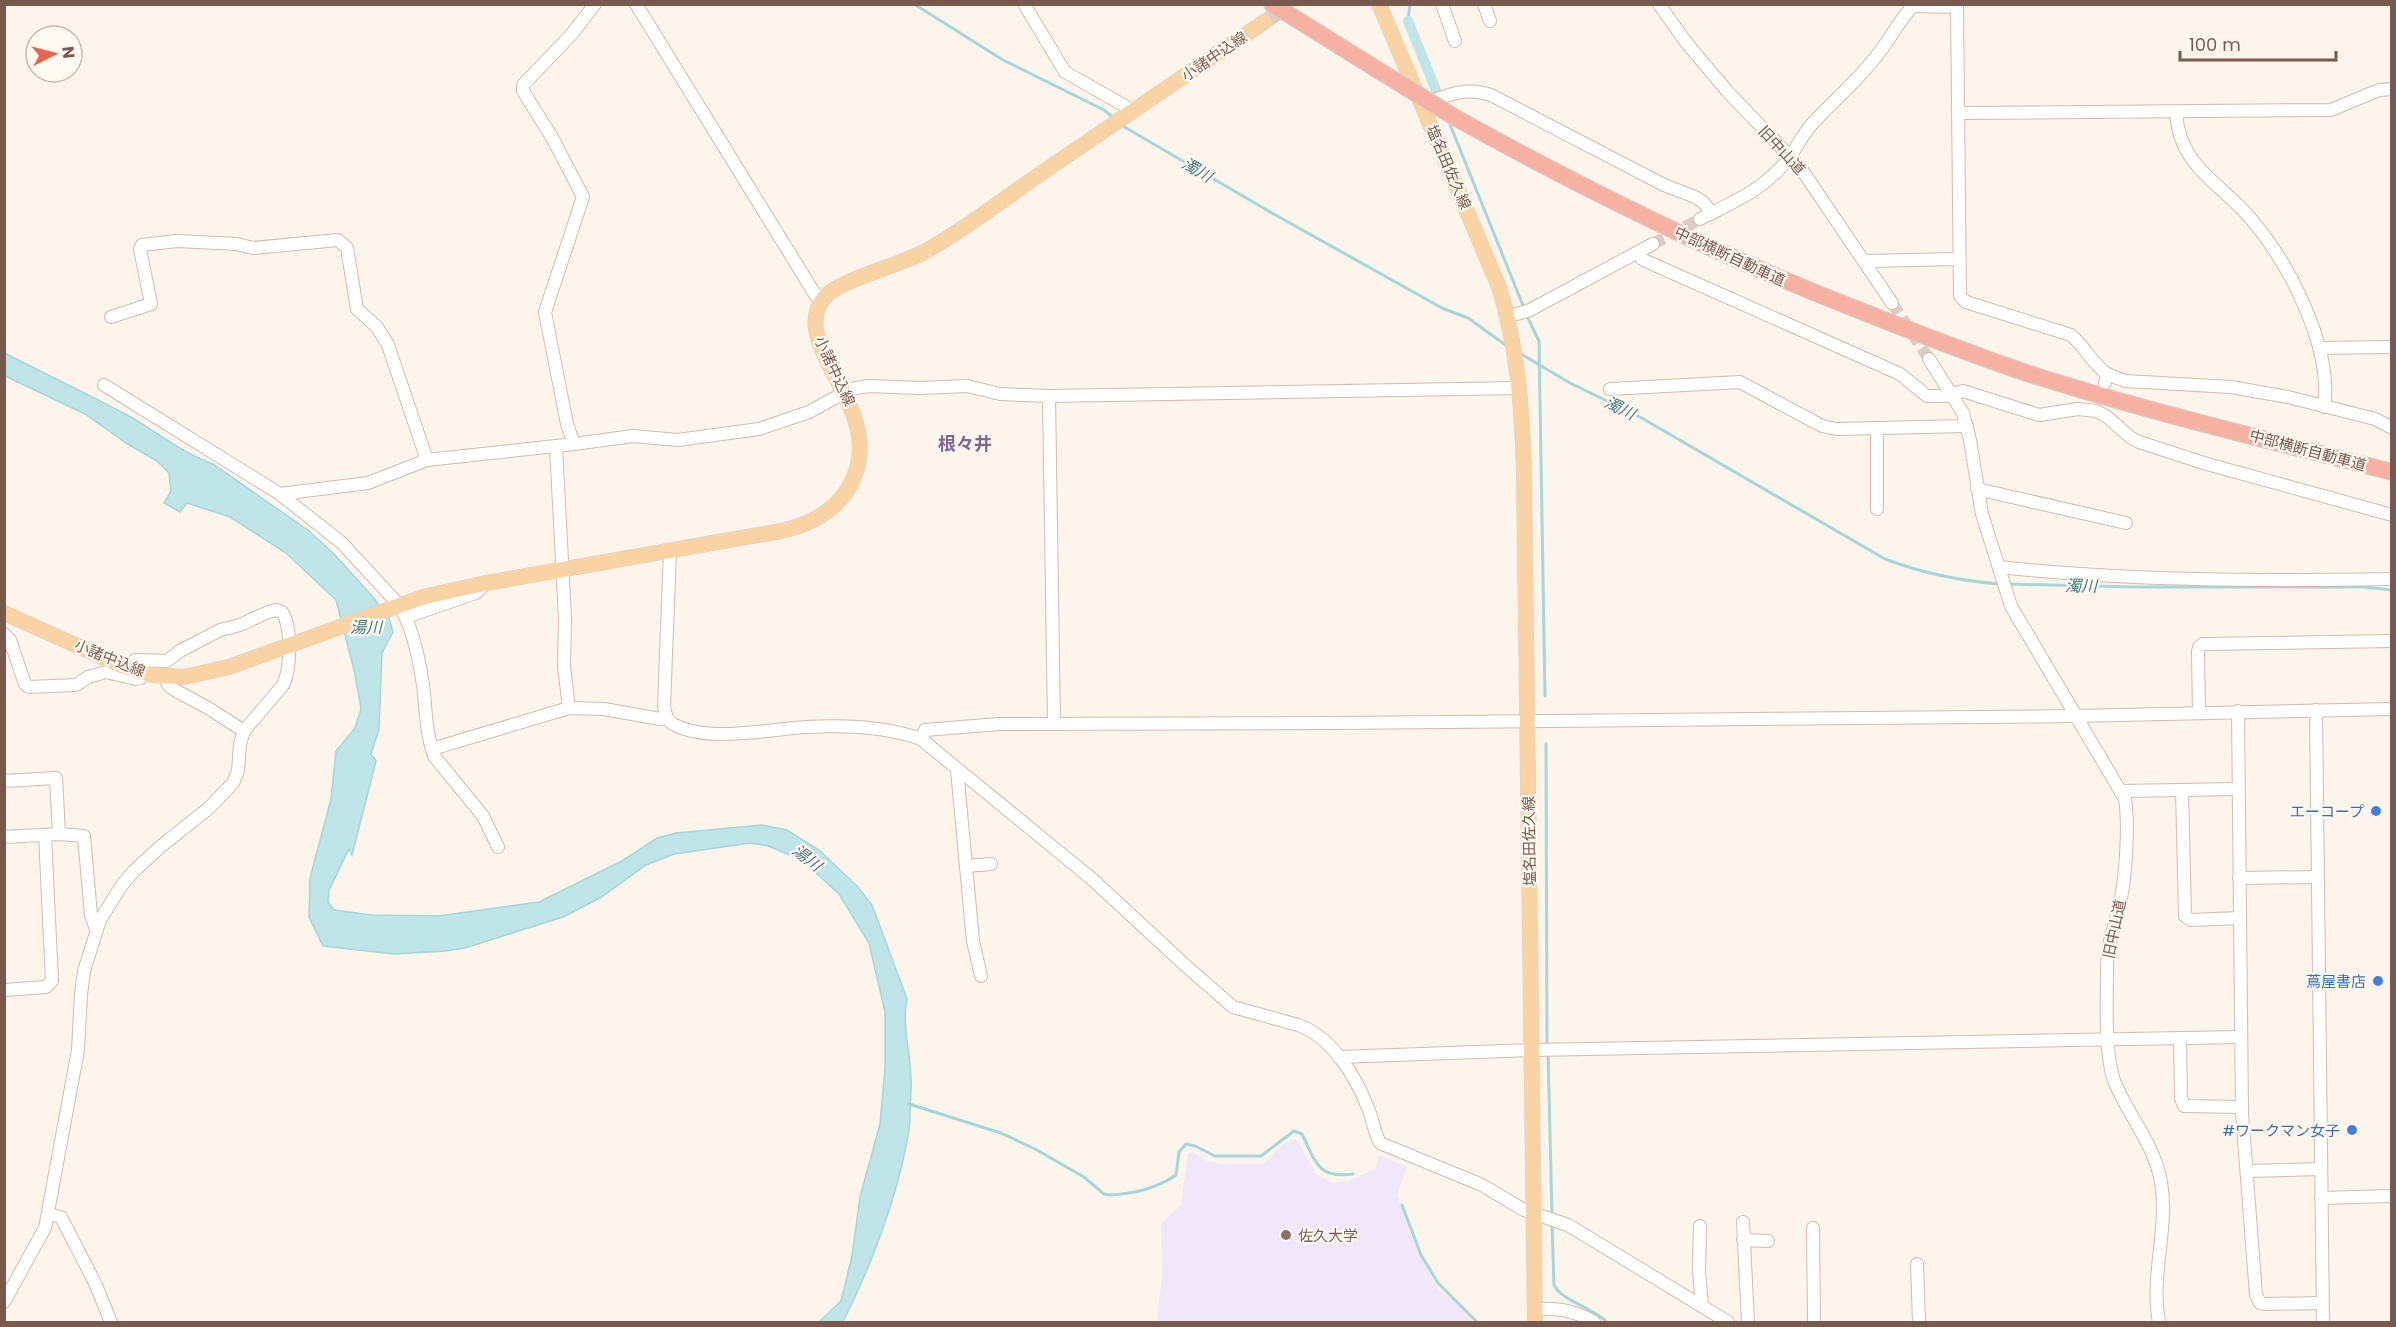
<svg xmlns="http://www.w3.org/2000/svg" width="2396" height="1327" viewBox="0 0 2396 1327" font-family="Poppins,'Noto Sans JP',sans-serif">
<rect width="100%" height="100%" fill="#fdf4eb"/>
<path fill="#f1e7fa" d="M1294,1139L1298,1141L1317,1175L1332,1183L1348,1181L1376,1169L1379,1155L1407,1167L1397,1195L1415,1246L1439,1291L1452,1299L1473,1322H1157L1162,1276L1161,1224L1181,1205L1188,1153L1193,1152L1207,1161L1220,1164H1263L1285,1143Z"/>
<path fill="#bfe5e8" stroke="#a5d6d9" stroke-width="1.5" d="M4,353C46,374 88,394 129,416C157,432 182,453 213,464L309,531L334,554L373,597L389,618L393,632L382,653L379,729L371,754L376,761L352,855L349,849L329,890L328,902L334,910L372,915L438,916L539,902L622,861L657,838L676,833L762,825L787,830L819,850L857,886L872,905L907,999C901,1029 913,1060 911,1090C910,1105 911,1122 908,1136C897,1198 871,1266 843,1322H819L841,1301L852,1256L860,1197L880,1124L885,1067V1012L869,943L839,894L802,860L768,846L750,843L674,854L646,865L600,898L563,917L465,948L446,951L394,954L323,946L309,917L310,878L331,799L336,751L355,728L361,709L355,674L336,600L286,553L230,517L187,503L180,512L164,503L171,491L169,473L157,461L126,443L85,414L5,376Z"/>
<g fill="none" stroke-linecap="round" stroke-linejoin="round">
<g stroke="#a5d6d9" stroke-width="3">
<path d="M914,4L1003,60L1104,110L1114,118"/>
<path d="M1408,21L1410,4"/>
<path d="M1449,122L1524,308"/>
<path d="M1121,125L1272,213L1442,308L1468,318L1507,346"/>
<path d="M1526,314L1539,341L1545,696"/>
<path d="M1521,354L1570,383L1640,417L1885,559C1922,573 1961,581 2000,584"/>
<path d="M2007,584L2134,587H2364L2392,590"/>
<path d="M1546,744L1547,1047"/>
<path d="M1548,1053L1552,1215"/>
<path d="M909,1104L1001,1133L1035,1149L1084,1177L1104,1194L1110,1195C1132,1194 1157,1188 1176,1175L1179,1152L1186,1144L1195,1146L1215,1156H1261L1294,1131L1302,1134C1316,1162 1317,1179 1353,1174"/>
<path d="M1402,1205L1421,1255L1438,1283L1477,1322"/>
<path d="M1552,1224L1554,1285C1562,1301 1592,1307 1607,1322"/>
</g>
<path stroke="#bfe5e8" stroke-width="10" d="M1408,21L1438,95"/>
<g stroke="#dccdc4" stroke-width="12" stroke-dasharray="12 6" stroke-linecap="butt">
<path d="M1653,244L1700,219"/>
<path d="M1892,303L1929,359"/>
</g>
<path stroke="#dccdc4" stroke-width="15" stroke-dasharray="15 8" stroke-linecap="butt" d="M1264,22L1291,4"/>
<defs>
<g id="minor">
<path d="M636,4L821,304"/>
<path d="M1024,4L1065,72L1134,111"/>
<path d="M1442,4L1455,41"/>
<path d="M1484,4L1490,21"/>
<path d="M1659,4L1685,41L1727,91L1800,167L1892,303"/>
<path d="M1957,4L1960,296L1966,302L2071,335C2085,347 2092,363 2107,374"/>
<path d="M1425,104C1450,94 1464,87 1491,95L1664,185L1695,197L1703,202L1712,213C1744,197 1767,186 1789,158C1797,147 1803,134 1812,124C1835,99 1861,78 1881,50C1892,36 1900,19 1913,6L1957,7"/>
<path d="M1959,113L2331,110L2379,90L2392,89"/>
<path d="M2176,113C2180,168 2219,181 2251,219C2289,263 2333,348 2324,407"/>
<path d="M1700,219L1712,213"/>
<path d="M1638,252L1642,259L1648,262L1900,374L1927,396H1946L1963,391L2039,415L2078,409L2096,411L2106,416L2130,437L2139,442L2207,464L2392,515"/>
<path d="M1865,261L1959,259"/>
<path d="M1508,316L1528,311L1653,244"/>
<path d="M111,317L151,304L140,249L142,245L177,241L237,244L253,248L338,240L347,248L357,309L377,327L388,345L427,460"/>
<path d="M2319,348L2392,347"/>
<path d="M1929,359L1963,413L1970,440L1982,514L2011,606L2125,799C2129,824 2126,873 2121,898C2116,922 2106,946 2107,970C2107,1001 2104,1055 2115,1083C2129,1116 2155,1146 2161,1182C2169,1229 2150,1275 2159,1322"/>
<path d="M2105,383L2107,374L2125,381L2231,387L2288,397L2375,419L2392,428"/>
<path d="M104,385L280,494L342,543L399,605C413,627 419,658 423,685C426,706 425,728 432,749"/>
<path d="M1610,389L1740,382L1822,426L1836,429L1967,426"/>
<path d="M1049,396L1054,724"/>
<path d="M1877,428V509"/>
<path d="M574,444L633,436L678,440L759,429L809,412L851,389L868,386L920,388L967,386L1000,394L1049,396L1520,388"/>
<path d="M556,447L565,618L564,666L569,708"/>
<path d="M1977,489L2126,523"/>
<path d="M280,494L368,483L427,460L574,444L567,424L545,312L583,197L553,139L523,91V85L571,35L595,4"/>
<path d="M670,551L664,706C665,714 667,722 675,725C710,743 769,729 807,727C843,725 887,727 921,739L1092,879L1186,966L1233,1007L1298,1025C1332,1037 1355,1075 1368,1108C1373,1120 1374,1132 1380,1143L1482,1185L1524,1210L1568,1225L1728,1322"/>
<path d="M1999,567C2129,581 2260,581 2392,579"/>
<path d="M406,617L476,593L486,583"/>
<path d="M4,634L10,640L25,684L29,687L76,685L88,677L106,672L136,679L141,678L145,672"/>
<path d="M166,677L168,685L173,689L208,708L244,731"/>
<path d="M2316,710L2323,1322"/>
<path d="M2238,711L2242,1113L2256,1295L2260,1303L2265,1304L2322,1303"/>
<path d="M2199,712L2198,652L2199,647L2203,644L2392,641"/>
<path d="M921,739L925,730L999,724L1336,723L2075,716L2392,709"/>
<path d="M957,770L973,941L981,976"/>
<path d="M4,781L56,778L59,834"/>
<path d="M2182,790L2185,916L2191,920L2240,918"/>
<path d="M2122,791L2238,789"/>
<path d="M4,837L59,834L84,836L91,915L96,929"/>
<path d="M498,847L483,816L434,756L432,749L569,708L604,709L660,719L667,718"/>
<path d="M966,866L991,864"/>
<path d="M2239,878L2317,877"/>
<path d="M4,990L46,987L52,981L45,835"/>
<path d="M2180,1038L2181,1098L2184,1106L2242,1107"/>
<path d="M1339,1057L1532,1050L2241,1037"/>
<path d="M2247,1171L2321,1169"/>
<path d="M2321,1198L2392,1196"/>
<path d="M48,1214L61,1217L95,1283L111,1322"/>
<path d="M1743,1222L1748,1322"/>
<path d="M1700,1226L1699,1270L1702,1306"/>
<path d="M1813,1228L1814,1322"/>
<path d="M1743,1240L1768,1241"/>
<path d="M1917,1264L1919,1322"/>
<path d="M4,1302L45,1228L78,1050L81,994L84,971L100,920L122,885L134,871L160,847L209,808L233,783L238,771L240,744L244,731L283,685C291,669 292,627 282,612L276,610L268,612L240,625L220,630L180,651L167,661L135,660L128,667"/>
<path d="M1535,1309C1558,1308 1574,1310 1594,1322"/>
</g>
<g id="major">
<path d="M1379,4L1499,287C1518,349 1522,408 1524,472L1535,1322"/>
<path d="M4,613L120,665L152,675L184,677L229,667L423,597L486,583L781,531C808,525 833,513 848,489C895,412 785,348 824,298C840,279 902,265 926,251C966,229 1005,198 1043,172C1116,122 1190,72 1264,22"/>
</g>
<g id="highway">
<path d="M1272,4L1378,70"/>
<path d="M1456,118C1587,191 1721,257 1861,311C1919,334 1977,357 2036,376C2153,413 2273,441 2392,472"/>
</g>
</defs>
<use href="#minor" stroke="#d0bbb0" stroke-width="14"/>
<use href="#major" stroke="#d9d1cd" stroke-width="16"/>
<use href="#highway" stroke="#d9d1cd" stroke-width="18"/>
<use href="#minor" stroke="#fff" stroke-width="12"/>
<use href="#major" stroke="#fad3a5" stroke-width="15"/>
<use href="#highway" stroke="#f6b1a3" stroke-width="16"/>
<defs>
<path id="highway-bridge" d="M1378,70L1456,118"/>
</defs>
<use href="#highway-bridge" stroke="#d9d1cd" stroke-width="18" stroke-linecap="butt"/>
<use href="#highway-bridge" stroke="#f6b1a3" stroke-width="16"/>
</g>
<g fill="#3f7fe0" stroke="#fff9f2" stroke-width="2">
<circle cx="2376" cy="811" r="6"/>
<circle cx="2378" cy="981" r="6"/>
<circle cx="2352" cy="1130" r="6"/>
</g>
<circle fill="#8d6e63" stroke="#fff9f2" stroke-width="2" cx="1286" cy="1235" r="6"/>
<g text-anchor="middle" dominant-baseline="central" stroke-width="4.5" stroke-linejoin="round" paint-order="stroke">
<g font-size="15" fill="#79594d" stroke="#fff9f2">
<text transform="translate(1214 56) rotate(-34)">小諸中込線</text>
<text transform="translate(1782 150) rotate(47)">旧中山道</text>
<text transform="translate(1449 167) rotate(67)">塩名田佐久線</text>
<text transform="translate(1730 256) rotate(25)">中部横断自動車道</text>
<text transform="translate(835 371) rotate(65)">小諸中込線</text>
<text transform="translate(2308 450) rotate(15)">中部横断自動車道</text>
<text transform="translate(110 658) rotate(22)">小諸中込線</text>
<text transform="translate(1529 841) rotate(-91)">塩名田佐久線</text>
<text transform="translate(2114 929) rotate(-78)">旧中山道</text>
</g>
<g font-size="15" fill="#366cbe" stroke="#fff9f2" text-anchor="end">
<text x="2364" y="811">エーコープ</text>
<text x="2366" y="981">蔦屋書店</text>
<text x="2340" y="1130">#ワークマン女子</text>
</g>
<g font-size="15" fill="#785e54" stroke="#fff9f2" text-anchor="start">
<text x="1298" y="1235">佐久大学</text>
</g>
<g font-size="16" font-style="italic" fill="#40797e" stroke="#fff9f2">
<text transform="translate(1197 170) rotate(30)">濁川</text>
<text transform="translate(1620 408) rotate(26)">濁川</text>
<text transform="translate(2081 586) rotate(1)">濁川</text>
<text x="366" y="627">湯川</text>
<text transform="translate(807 858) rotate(38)">湯川</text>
</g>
<g font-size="18" font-weight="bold" fill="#806694" stroke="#fff9f2">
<text x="965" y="443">根々井</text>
</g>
</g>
<rect width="2396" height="1327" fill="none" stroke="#79594d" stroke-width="12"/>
<g transform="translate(54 54) rotate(84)"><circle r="28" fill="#fff9f2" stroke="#c9b9b0" stroke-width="1.5"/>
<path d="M0-4.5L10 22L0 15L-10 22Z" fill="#e66551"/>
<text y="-9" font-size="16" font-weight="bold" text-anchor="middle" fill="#79594d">N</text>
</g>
<path d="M2180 51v9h156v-9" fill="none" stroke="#79594d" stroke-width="3"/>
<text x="2189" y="51" font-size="18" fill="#79594d" stroke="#fff9f2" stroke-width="4.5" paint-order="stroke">100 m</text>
</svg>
